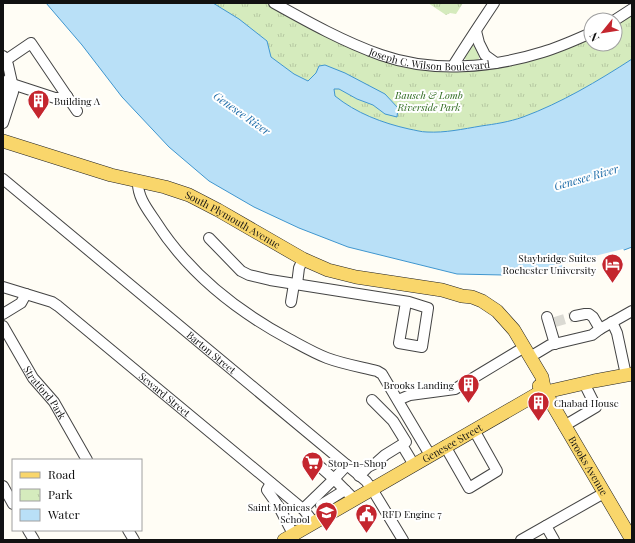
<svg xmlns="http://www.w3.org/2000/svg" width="635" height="543" viewBox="0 0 635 543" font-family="'Playfair Display',serif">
<defs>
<pattern id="park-tufts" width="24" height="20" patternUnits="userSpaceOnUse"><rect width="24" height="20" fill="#d5ebbd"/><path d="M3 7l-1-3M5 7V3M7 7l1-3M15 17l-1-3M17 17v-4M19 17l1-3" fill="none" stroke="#b6c8a1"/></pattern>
</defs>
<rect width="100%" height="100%" fill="#fffdf5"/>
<path fill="#d5ebbd" d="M471,44L474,46L479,56V59L477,60L467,61L464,58V56Z"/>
<g fill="url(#park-tufts)">
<path d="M213,3H266L291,17L400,65L537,59L566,49L591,37V44H615V25L632,14V59C598,81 561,103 523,117C509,122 495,124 481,126C463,129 445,133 427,132C421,132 415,130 409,129C382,123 356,113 335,96L334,89H339L357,99L373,105L385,114L398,108L385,94L319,66L316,73L308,81L294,74L271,57L267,41L239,19Z"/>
<path d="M428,3H463L456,14L450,13L446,15Z"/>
</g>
<path fill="#b9e0f7" stroke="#3f96cf" d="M46,3H213L239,19L267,41L271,57L294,74L308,81L316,73L319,66L325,65L345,73L385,94L398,108L397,117L385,114L373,105L357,99L339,89H334L335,96C356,113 382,123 409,129C415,130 421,132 427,132C445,133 463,129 481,126C495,124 509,122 523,117C561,103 598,81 632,59V247L611,255L575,265L540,271L503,275L457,274L348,247L299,228L254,207L209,181L169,147L122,97L82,45Z"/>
<path fill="#fffdf5" d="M623,249L625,252L595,261L563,269L562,264Z"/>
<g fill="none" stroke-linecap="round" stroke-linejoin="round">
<path stroke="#dbdad3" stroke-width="10" stroke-dasharray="10 5" stroke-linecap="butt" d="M555,322L575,316"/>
<defs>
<g id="minor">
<path id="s1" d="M274,3C308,22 344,42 381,55C432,73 492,68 543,52C560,47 575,40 591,33"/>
<path d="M615,20L632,9"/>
<path d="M476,31L479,43L485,55L496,63"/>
<path d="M3,56L8,65L13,87V92L3,123"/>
<path d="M6,60L31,43L77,111"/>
<path d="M453,66C466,45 480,24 494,3"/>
<path d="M3,81L55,98H63L67,96"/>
<path d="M3,99L10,77"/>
<path id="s2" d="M3,179L366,481L372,489L403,540"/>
<path d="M138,181C137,197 148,210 156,222C188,272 237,311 289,339C302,346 314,353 327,358C343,364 361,367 377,371L382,374L430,455"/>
<path d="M209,238L241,271L249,275L270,280L409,302L428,308L422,347L399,343L406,302"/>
<path d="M297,284L299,268L303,259"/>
<path id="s3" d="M3,287L52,302L58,306L304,510L314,523"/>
<path d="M291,302L294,284"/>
<path d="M3,314L21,303L26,294"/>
<path d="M575,316L585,314H589L593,317L600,329"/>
<path d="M547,317L555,344"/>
<path d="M612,322L617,333L626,375"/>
<path id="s4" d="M3,326L33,378L54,402L87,460"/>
<path d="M530,357L550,345L592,335L600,329L632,311"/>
<path d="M398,400L410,395L455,389L518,351"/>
<path d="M564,426L596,407L584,383"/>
<path d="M402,445L414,465"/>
<path d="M445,446L469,488L497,471L474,430"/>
<path d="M316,463L334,479L347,465"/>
<path d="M359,476L368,467L376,463L385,455L406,442L393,421L372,400"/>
<path d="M271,483L267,490L279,507L293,534"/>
<path d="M3,486L13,504"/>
<path d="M321,505L345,490"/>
<path d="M303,509L334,479L354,499"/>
<path d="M546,526L554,540"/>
<path d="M28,530L34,540"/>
<path d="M128,530L134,540"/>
<path d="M521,540L604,493"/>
</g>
<g id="major">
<path id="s5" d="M3,141L111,175L165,187L189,195L218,210L303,259L328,270L356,277L442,290L462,296L472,297L482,301L497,311L506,321L514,330L542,377L545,392"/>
<path id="s6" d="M539,386L545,392L632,540"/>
<path id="s7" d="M284,540L537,394L594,381L632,374"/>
</g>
</defs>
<use href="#minor" stroke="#444" stroke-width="12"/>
<use href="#major" stroke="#222" stroke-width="14"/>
<use href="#minor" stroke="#fff" stroke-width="10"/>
<use href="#major" stroke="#f9d66b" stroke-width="13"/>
</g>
<defs>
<symbol id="building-pin" viewBox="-11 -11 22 30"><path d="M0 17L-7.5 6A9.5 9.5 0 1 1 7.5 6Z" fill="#c4262e" stroke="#fff"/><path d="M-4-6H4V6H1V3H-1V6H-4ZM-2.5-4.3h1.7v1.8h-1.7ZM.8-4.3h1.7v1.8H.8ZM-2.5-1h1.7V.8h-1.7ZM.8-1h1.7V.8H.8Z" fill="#fff"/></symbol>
<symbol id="hotel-pin" viewBox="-11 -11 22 30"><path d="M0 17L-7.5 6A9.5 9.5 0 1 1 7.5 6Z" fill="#c4262e" stroke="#fff"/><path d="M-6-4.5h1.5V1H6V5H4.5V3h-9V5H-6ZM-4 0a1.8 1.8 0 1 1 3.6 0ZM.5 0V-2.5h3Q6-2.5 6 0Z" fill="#fff"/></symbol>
<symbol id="supermarket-pin" viewBox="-11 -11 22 30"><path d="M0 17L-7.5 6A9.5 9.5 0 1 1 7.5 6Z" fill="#c4262e" stroke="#fff"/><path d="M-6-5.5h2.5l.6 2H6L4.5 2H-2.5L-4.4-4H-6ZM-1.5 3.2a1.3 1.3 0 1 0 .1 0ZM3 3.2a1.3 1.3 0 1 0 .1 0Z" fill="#fff"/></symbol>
<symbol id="school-pin" viewBox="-11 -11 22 30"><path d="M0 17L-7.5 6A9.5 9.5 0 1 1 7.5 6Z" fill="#c4262e" stroke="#fff"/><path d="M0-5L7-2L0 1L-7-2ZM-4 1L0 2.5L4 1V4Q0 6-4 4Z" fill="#fff"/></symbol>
<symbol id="civic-pin" viewBox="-11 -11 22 30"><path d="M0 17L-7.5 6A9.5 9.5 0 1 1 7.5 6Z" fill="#c4262e" stroke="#fff"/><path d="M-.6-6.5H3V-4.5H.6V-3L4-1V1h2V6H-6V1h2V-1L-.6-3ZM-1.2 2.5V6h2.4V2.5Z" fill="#fff"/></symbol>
</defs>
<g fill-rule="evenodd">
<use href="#building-pin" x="26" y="88" width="25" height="34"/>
<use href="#hotel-pin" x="600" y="252" width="25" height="34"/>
<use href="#building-pin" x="456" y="372" width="25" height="34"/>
<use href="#building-pin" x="526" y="390" width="25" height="34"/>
<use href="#supermarket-pin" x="300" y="450" width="25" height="34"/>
<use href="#school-pin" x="314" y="500" width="25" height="34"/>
<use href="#civic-pin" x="354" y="502" width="25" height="34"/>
</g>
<g text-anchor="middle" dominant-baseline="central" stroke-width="4" stroke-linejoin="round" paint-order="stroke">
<g font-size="10" fill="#111" stroke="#fff">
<text stroke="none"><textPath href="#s1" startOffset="168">Joseph C. Wilson Boulevard</textPath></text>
<text stroke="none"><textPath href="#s5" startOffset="244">South Plymouth Avenue</textPath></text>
<text stroke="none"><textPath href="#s2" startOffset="271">Barton Street</textPath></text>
<text stroke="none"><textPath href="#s4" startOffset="79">Stratford Park</textPath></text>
<text stroke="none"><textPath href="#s3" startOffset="197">Seward Street</textPath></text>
<text stroke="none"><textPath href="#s7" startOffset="194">Genesee Street</textPath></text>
<text stroke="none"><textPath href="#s6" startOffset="94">Brooks Avenue</textPath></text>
</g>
<g font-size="10" font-style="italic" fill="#2f6b1f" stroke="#fff">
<text x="429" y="95">Bausch &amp; Lomb<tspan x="429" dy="12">Riverside Park</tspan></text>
</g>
<g font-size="10" fill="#111" stroke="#fff" text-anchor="start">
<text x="54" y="101">Building A</text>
<text x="596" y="258" text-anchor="end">Staybridge Suites<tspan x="596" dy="12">Rochester University</tspan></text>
<text x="454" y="385" text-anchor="end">Brooks Landing</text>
<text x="554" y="403">Chabad House</text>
<text x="328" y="463">Stop-n-Shop</text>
<text x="310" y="507" text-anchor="end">Saint Monicas<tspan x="310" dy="12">School</tspan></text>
<text x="382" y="514">RFD Engine 7</text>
</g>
<g font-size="11" font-style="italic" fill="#1768a6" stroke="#fff">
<text transform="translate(242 113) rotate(35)">Genesee River</text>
<text transform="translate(586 177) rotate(-16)">Genesee River</text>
</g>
</g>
<rect width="635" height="543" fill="none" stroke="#111111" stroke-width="8"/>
<rect x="12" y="459" width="130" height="72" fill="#ffffff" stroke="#a0a0a0"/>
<rect x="20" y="472" width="20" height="6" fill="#f9d66b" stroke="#a0a0a0"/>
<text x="48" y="479" font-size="12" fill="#111111">Road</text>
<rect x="20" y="489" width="20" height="12" fill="url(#park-tufts)" stroke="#a0a0a0"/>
<text x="48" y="499" font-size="12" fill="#111111">Park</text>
<rect x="20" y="509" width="20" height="12" fill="#b9e0f7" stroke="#a0a0a0"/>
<text x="48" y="519" font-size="12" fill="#111111">Water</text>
<g transform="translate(603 32) rotate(240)"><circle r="19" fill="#ffffff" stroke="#a0a0a0"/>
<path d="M0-3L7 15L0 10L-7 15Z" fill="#c4262e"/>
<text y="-6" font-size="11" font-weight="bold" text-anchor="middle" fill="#111111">N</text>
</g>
</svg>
